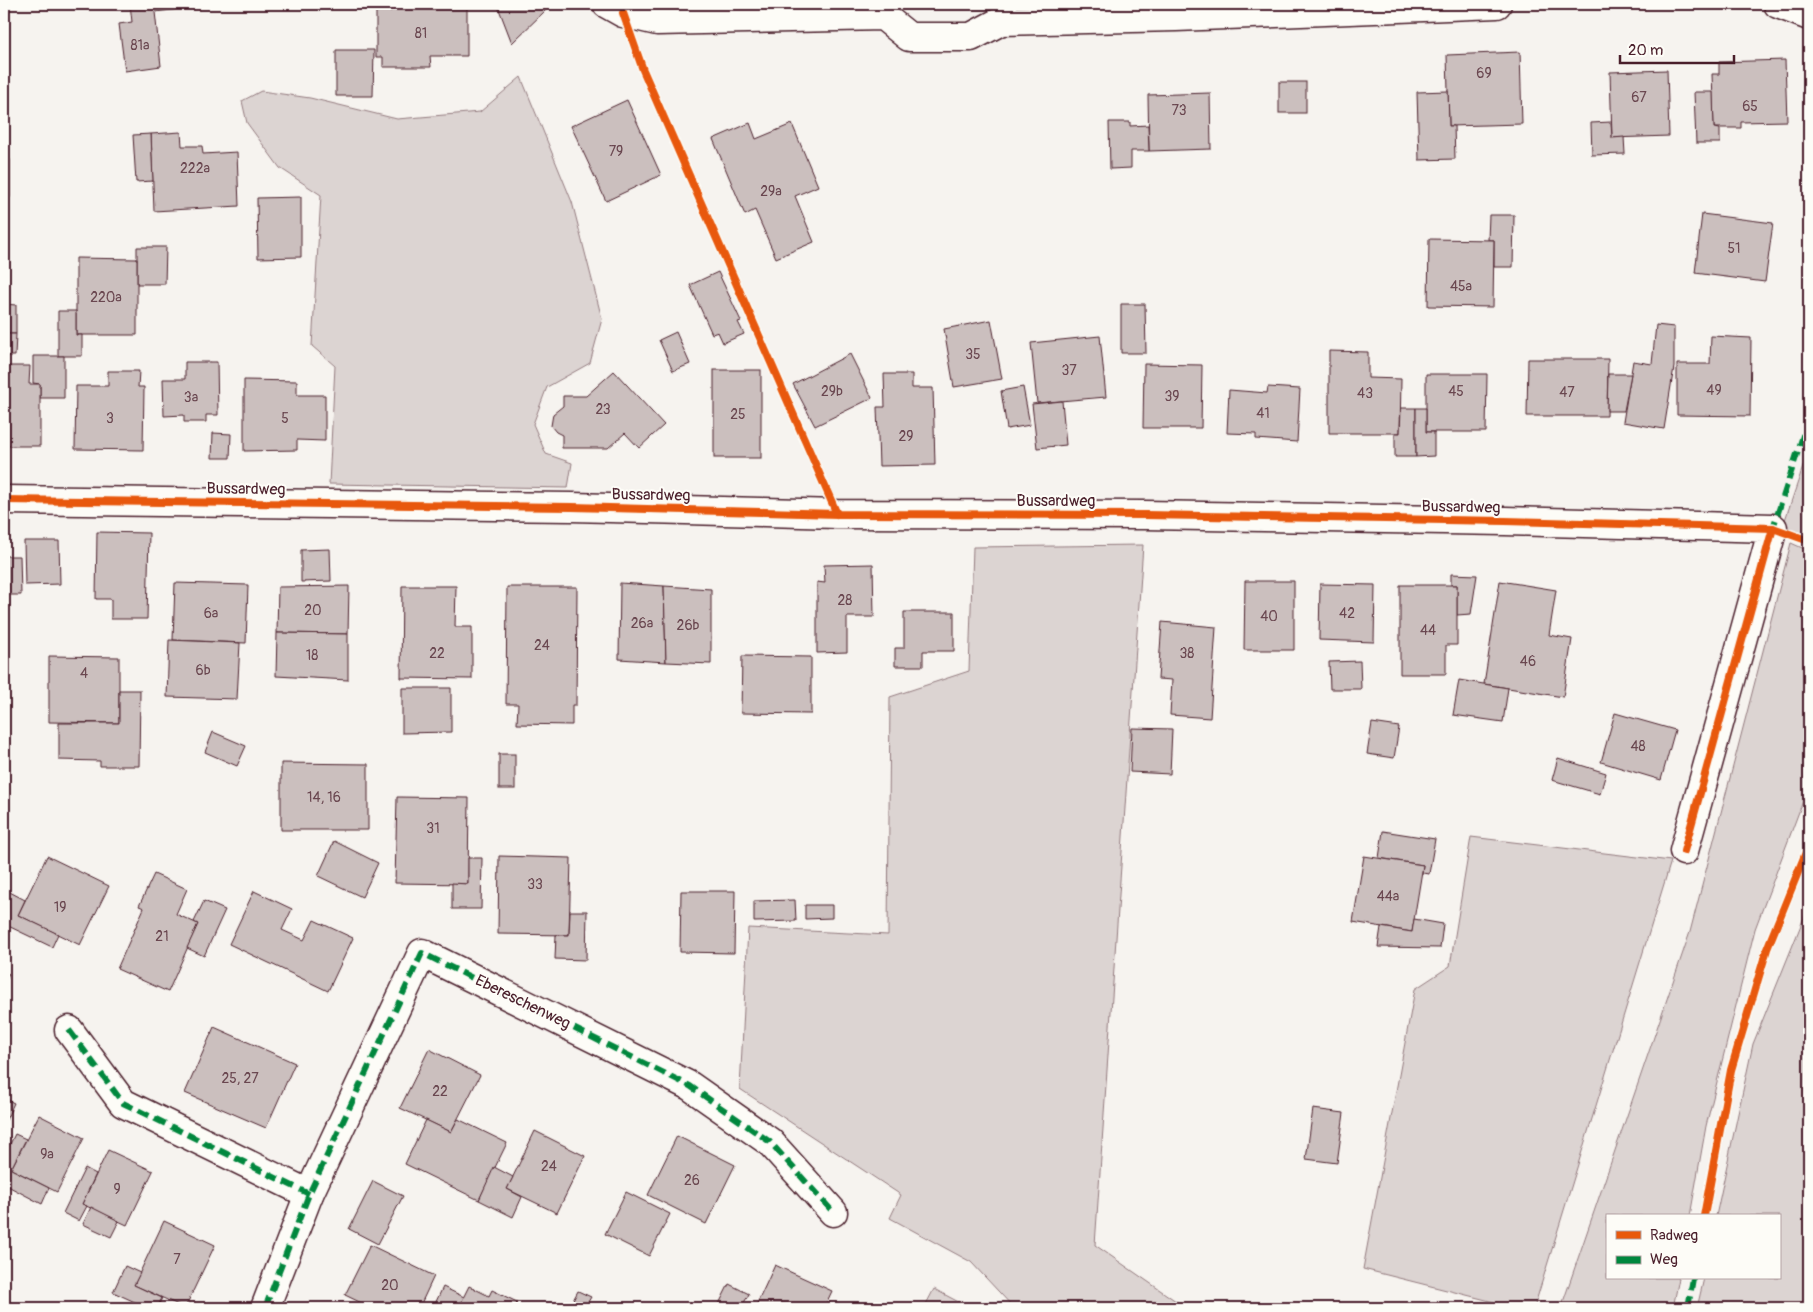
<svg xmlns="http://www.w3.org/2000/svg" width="1813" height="1312" viewBox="0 0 1813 1312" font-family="Pangolin,sans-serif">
<rect width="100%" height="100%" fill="#f6f3ef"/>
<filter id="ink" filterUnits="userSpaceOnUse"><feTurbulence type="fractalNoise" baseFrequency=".02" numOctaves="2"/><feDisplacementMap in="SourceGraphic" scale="10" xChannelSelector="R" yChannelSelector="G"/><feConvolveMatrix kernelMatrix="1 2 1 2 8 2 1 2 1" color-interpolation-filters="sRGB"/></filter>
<g filter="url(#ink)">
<g fill="#dcd4d2" stroke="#937a7e">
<path d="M521,77L572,202L602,319L590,363L547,387L533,424L546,454L572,463L568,488L329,484L335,366L312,346L321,195L280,168L247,123L242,101L261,91L310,98L397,119L480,112Z"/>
<path d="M1809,449V538L1783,526Z"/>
<path d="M1791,543L1809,551V785L1755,929L1706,1126L1690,1216H1607V1278H1679L1673,1308H1561L1690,932Z"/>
<path d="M1143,545L1095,1245L1186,1308H1014L971,1262L890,1218L901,1195L740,1089L748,928L888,935L890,697L969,671L973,547Z"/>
<path d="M1471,837L1671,861L1534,1308H1518L1363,1269L1415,989L1450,966Z"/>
<path d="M1809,905V1308H1697L1704,1278H1779V1216H1716L1753,1044Z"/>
<path d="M934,1289L970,1308H924Z"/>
</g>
<g fill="#cbbfbe" stroke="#4a1f2b">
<path d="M130,4H196L197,7L155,12L161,66L125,71L119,24L132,22Z"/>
<path d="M391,4H447V8H467V56H430L431,67H383V57H376V10L391,11Z"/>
<path d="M497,4H540L546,10L512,43Z"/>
<path d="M336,50H374L373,96H336Z"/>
<path d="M1520,52L1522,124L1449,126L1447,55Z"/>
<path d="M1785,60L1787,121L1741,122V128H1714L1712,74H1719V62Z"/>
<path d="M1667,70L1669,136L1612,138L1610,72Z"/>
<rect x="1279" y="82" width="27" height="31"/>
<path d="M1448,91L1449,126H1454L1455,159L1419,160L1417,92Z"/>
<path d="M1694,92H1713L1714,128L1720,129V143H1696Z"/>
<path d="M1210,93L1211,149L1149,151L1148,95Z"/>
<path d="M627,100L661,175L606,201L571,126Z"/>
<path d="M1109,122H1130V126L1148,125L1149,151H1131V168L1110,169Z"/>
<path d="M1611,122L1612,138L1624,137L1625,154L1592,155L1591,123Z"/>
<path d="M750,123L756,139L792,124L818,186L795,196L814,242L776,258L755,210L745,215L713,139Z"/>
<path d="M181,132L182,146H202L203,154L237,152L239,206L154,211L151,134Z"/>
<path d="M151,134L153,181L136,182L133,135Z"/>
<rect x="4" y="160" width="6" height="37"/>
<path d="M301,197V257L258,258L257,198Z"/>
<path d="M1702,214L1773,223L1765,282L1695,273Z"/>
<path d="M1489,215H1514L1513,267H1494V240H1488Z"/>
<path d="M1429,239L1494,240L1493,307L1428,306Z"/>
<path d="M137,247H166L165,284H137Z"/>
<path d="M76,258L137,259V335H76Z"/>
<path d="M718,272L741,321L738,322L744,334L723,343L718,332L712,334L690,285Z"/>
<path d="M4,304L16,305V334H4Z"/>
<path d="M1121,304H1145L1146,353H1121Z"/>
<path d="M58,311H76V335H82V356H58Z"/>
<path d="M991,320L1002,379L954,387L944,329Z"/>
<path d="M1656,325L1674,327V367L1664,429L1623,422L1633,361L1652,364Z"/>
<path d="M676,332L690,364L673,371L659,340Z"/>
<path d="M4,334H16L15,356H4Z"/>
<path d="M1100,336L1106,397L1037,403L1031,343Z"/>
<path d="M1711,336L1751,338L1750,416L1677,415V364H1710Z"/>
<path d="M1329,351L1368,352V378L1401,379L1400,433H1329Z"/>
<path d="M850,354L872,398L815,426L793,384Z"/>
<path d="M33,356H64V398H40V384L33,383Z"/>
<path d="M1528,359H1608L1607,416H1527Z"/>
<path d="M185,362H217L218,415H206V422H184V415L164,416L163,379H185Z"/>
<path d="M1144,364L1202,365L1201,428H1143Z"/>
<path d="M4,366H30L29,384H40V446H4Z"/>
<rect x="714" y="370" width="47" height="88"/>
<path d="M108,371H139L138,387H144L143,450L75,449L76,386H108Z"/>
<path d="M614,371L664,425L639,448L625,433L608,448H562V435L556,432L551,426L553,414L563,406V396H586Z"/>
<path d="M884,374H912V388H933L935,465L879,466L877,407H885Z"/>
<path d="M1426,374H1487L1486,432H1426Z"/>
<path d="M1608,374H1631L1624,411H1607Z"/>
<path d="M244,380L297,381V395H325V441L297,440V450L244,451Z"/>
<path d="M1023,387L1030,425L1007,429L1001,391Z"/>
<path d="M1268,387L1300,389L1297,442L1256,439V434L1227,433L1229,390L1267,393Z"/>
<path d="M1062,401L1066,445L1037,448L1032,404Z"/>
<path d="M1401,408H1416V457H1395V433H1400Z"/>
<path d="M1416,408H1426V432H1434V456L1416,457Z"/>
<path d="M213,433L231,434L230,458H212Z"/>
<path d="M97,532L149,533L147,619H111V599H96Z"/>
<path d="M24,541H59L60,584L25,585Z"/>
<path d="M330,549L331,581L301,582V550Z"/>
<path d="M4,556H20L21,595H4Z"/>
<path d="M873,564L874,617H847V652L817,653V582L825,583L824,565Z"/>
<path d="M1451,574L1477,575L1471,614L1457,615V585H1451Z"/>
<path d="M1245,581H1294V650H1244Z"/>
<path d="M1500,581L1556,590L1549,635L1572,639L1563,697L1484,684Z"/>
<path d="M175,583L248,585L246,643L173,640Z"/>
<path d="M620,583L664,586L666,662L619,659Z"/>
<path d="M1320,584L1375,585L1374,642L1319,640Z"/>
<path d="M1400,585H1457V645H1446V674H1400Z"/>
<path d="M349,586L348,634L277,633L278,587Z"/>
<path d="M402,586H456L455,627H472V679L401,678Z"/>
<path d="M664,586L711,589V664L666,662Z"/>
<path d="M507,587H577L576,705H572V725L517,724L518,704H506Z"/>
<path d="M904,612H954V651H923V666H895V648H904Z"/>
<path d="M1162,622L1216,627L1210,718L1170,715L1172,680L1158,679Z"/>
<path d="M277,633L348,634V680L276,676Z"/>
<path d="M169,640L240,643L237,699L167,697Z"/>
<path d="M49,656L119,657V723L49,722Z"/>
<path d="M742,656L811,657V714L741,713Z"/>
<path d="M1360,661L1361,689H1330L1329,662Z"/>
<path d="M1459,680L1508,688L1503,722L1453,715Z"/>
<path d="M402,688H451V732L402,733Z"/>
<path d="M119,690H140L139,766H100V761L59,760V723H119Z"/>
<path d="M1615,713L1675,730L1661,780L1601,762Z"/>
<path d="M1372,723L1399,727L1394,758L1367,754Z"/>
<path d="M1132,728L1172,729L1170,774L1130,772Z"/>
<path d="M213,732L246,746L237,766L205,752Z"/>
<rect x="499" y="754" width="16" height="35"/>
<path d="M1558,758L1606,773L1600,794L1552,780Z"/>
<path d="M281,763L368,764V830H281Z"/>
<path d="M397,797L469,798L468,884L395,883Z"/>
<path d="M1383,831L1435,839L1429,874L1422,873L1423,865L1379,858Z"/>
<path d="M334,841L378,863L362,897L318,876Z"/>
<path d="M47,856L109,886L80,945L18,915Z"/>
<path d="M499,856L571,858L569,935L498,934Z"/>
<path d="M1364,856L1423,865L1412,932L1353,922Z"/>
<path d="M468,858H482L481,909H452V883L468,884Z"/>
<path d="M154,874L187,889L176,914L198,924L168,992L117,969L144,908L139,906Z"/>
<path d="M4,889L25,900L18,915L58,934L52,947L4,924Z"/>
<path d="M254,891L292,909L282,930L304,940L314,920L353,938L328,991L229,944Z"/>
<path d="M681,891H735L734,953L680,952Z"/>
<path d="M795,900L796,921L754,922V901Z"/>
<path d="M204,901L225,910L204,956L187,948L198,924L194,922Z"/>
<path d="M805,905H832V918L805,919Z"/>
<path d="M570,911H587L586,960L555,959L556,935H569Z"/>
<path d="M1414,919L1443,924L1440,948L1378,947L1381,927L1412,932Z"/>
<path d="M4,971L9,974L4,985Z"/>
<path d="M214,1027L295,1063L266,1128L185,1093Z"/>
<path d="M429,1049L480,1075L451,1132L400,1108Z"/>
<path d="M4,1098L14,1103L4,1124Z"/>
<path d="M1313,1109L1344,1113L1337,1163L1306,1159Z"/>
<path d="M39,1115L84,1138L57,1192L11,1169Z"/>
<path d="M458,1119L507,1143L479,1200L405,1164L426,1120L451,1132Z"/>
<path d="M535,1131L585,1156L557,1213L507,1189Z"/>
<path d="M15,1134L26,1139L11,1169L49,1188L42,1204L4,1184V1156Z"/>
<path d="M677,1136L735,1165L706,1224L648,1195Z"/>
<path d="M108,1150L153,1171L127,1225L82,1204Z"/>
<path d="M494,1167L513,1177L507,1189L522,1197L513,1217L479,1200Z"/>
<path d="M85,1168L96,1174L82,1204L87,1206L79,1221L63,1213Z"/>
<path d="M373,1181L403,1196L378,1244L349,1229Z"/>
<path d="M626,1192L670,1214L649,1256L605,1234Z"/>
<path d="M91,1207L119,1221L111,1237L83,1224Z"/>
<path d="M164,1221L215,1245L185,1308L134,1285Z"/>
<path d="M370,1245L434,1276L419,1308H372L345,1295Z"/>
<path d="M775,1265L832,1291L824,1308H755Z"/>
<path d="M125,1266L140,1273L134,1285L162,1298L157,1308H148L113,1292Z"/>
<path d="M729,1284L749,1294L741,1308H717Z"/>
<path d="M469,1286L489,1296L492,1290L517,1302L515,1308H458Z"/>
<path d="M443,1287L464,1297L458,1308H433Z"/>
<path d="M578,1291L591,1297L585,1307L587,1308H569Z"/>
</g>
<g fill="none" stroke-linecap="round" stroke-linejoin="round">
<defs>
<g id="street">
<path d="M607,4L623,13L657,21L883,16L909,37H971L1001,21L1176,17L1497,4"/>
<path d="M1778,4L1809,16"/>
<path d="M4,500L572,507L837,514L1145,515L1505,521L1773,528L1684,851"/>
<path d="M69,1030L123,1103L309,1194"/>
<path d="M265,1308L309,1194L422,953L690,1086L770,1142L833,1212"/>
</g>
</defs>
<use href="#street" stroke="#4a1f2b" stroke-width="31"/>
<use href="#street" stroke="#fdfcf7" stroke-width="28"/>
<g stroke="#00873e" stroke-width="6" stroke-dasharray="12 6" stroke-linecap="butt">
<path d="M1776,530L1773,528L1809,417"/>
<path d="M69,1030L123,1103L309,1194"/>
<path d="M265,1308L309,1194L422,953L690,1086L770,1142L833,1212"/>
<path d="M1688,1308L1693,1278"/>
</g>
<defs>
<g id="cycleway">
<path d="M623,13L643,70L837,514"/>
<path d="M4,500L572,507L837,514L1145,515L1505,521L1773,528L1809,541"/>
<path d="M1684,851L1773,528"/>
<path d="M1704,1216L1731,1070L1767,949L1809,845"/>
</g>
</defs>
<use href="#cycleway" stroke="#fdfcf7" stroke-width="11"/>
<use href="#cycleway" stroke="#e8590c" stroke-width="8"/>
</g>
</g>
<g text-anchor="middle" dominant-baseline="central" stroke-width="4" stroke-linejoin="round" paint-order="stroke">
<g font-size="14" fill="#6a4750">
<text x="421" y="33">81</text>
<text x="140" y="45">81a</text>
<text x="1484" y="73">69</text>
<text x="1639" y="97">67</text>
<text x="1750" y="106">65</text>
<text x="1179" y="110">73</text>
<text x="616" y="151">79</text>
<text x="195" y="168">222a</text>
<text x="771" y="191">29a</text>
<text x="1734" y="248">51</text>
<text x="1461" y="286">45a</text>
<text x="106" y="297">220a</text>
<text x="973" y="354">35</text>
<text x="1069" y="370">37</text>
<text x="1714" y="390">49</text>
<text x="832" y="391">29b</text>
<text x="1456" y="391">45</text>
<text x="1567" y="392">47</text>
<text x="1365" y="393">43</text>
<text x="1172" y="396">39</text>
<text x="191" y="397">3a</text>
<text x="603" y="409">23</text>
<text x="1263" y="413">41</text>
<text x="738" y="414">25</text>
<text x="110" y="418">3</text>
<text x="285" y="418">5</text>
<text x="906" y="436">29</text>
<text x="845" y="600">28</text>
<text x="313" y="610">20</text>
<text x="211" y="613">6a</text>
<text x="1347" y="613">42</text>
<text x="1269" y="616">40</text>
<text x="642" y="623">26a</text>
<text x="688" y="625">26b</text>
<text x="1428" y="630">44</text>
<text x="542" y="645">24</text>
<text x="437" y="653">22</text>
<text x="1187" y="653">38</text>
<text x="312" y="655">18</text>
<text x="1528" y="661">46</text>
<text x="203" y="670">6b</text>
<text x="84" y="673">4</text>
<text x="1638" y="746">48</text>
<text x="324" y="797">14, 16</text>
<text x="433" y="828">31</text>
<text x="535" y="884">33</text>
<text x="1388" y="896">44a</text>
<text x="60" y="907">19</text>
<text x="162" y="936">21</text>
<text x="240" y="1078">25, 27</text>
<text x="440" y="1091">22</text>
<text x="47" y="1154">9a</text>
<text x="549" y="1166">24</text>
<text x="692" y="1180">26</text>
<text x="117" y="1189">9</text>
<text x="177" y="1259">7</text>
<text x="390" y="1285">20</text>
</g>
<g font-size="16" fill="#4a1f2b" stroke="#fdfcf7">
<text transform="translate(246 489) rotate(1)">Bussardweg</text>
<text transform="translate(651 495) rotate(1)">Bussardweg</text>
<text x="1056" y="501">Bussardweg</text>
<text transform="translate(1461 507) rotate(1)">Bussardweg</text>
<text transform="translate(523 1002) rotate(26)">Ebereschenweg</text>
</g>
</g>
<rect width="1813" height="1312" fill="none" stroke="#fdfcf7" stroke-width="20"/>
<rect x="10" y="10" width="1793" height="1292" fill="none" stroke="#4a1f2b" stroke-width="2" filter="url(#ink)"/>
<rect x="1606" y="1214" width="175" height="65" fill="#fdfcf7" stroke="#b5a4a5"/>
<rect x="1616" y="1231" width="25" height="8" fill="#e8590c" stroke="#b5a4a5"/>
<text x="1650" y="1240" font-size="15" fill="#4a1f2b">Radweg</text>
<rect x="1616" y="1256" width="25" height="8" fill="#00873e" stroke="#b5a4a5"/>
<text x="1650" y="1264" font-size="15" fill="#4a1f2b">Weg</text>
<path d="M1620 55v8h114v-8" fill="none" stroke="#4a1f2b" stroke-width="2.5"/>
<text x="1628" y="55" font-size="15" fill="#4a1f2b" stroke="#fdfcf7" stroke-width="4" paint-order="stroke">20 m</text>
</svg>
